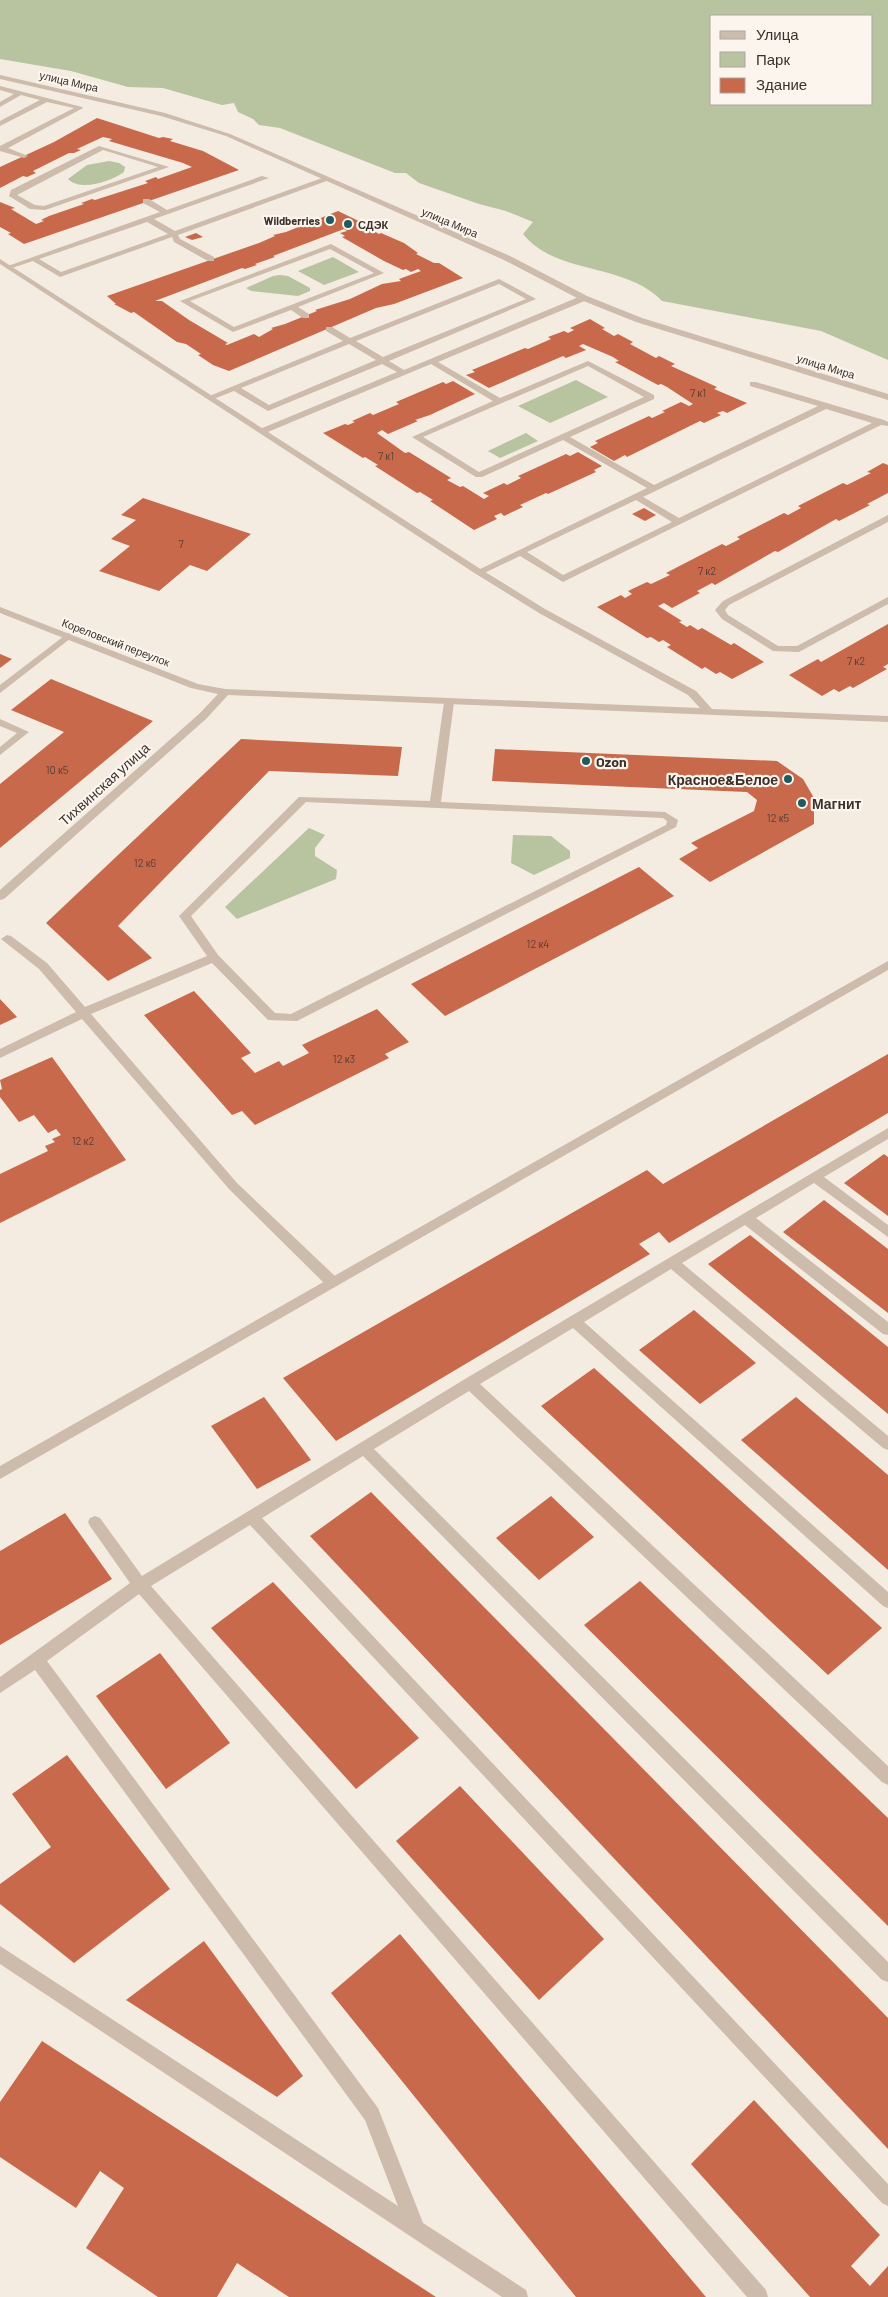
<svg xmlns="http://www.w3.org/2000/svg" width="888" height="2297" viewBox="0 0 888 2297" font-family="Barlow,sans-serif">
<rect width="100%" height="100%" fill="#f4ebe1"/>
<g fill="#b8c4a0" fill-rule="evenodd">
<path d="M0,0H888V360L821,331L662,301C625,262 557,276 523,234L533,222L506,211L479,204L419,183L406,173H395L280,128L259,125L253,119L238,112L234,103L222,105L163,88L128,87L71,71L0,59ZM712,16H872V104H712Z"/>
<path d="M109,161L119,163L125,167L124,172C112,181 80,192 68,179L87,165Z"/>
<path d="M333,257L359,272L324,285L298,271Z"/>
<path d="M280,275L288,276L310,288V291L298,296L251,291L246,288L273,276Z"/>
<path d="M576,380L608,397L550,423L518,406Z"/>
<path d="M526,433L538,441L500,458L488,451Z"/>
<path d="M309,828L325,835L315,848V856L337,870L336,879L237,919L225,907Z"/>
<path d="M513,835L551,836L570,851V858L534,875L511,863Z"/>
</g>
<g fill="#c8694b" fill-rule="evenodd">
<path d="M97,118L159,138L163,137L173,139L170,141L203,151L239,170L24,244L8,234L11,233L0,227V202L15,208L11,209L36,224L44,221L41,220L49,216L84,204L81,203L92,199L95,200L148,183L145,181L148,180L156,177L158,179L192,167L183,163L109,141L112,139L103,137L77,149L81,150L74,153H69L33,171L36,173L27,177L23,176L0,188V167L54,142Z"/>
<path d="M338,211L365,224L363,225L379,234L381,233L404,243L418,253L416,254L434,263H439L463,278L394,304L376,308L229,371L213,365L198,355L201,354L186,344L177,342L134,312L131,313L114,304H116L107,296L259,243L275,236L273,235L286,232ZM344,229L347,231L340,233L345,236L342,237L384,261L403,270L406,269L411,272L418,269L421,271L399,279L401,281L382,284L350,299L315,310L317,311L285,324L271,328L273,329L259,337L254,334L227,345L225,344L228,343L189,320L162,301H155L242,268L245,269L257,265L255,264L275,257L273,256Z"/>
<path d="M196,233L203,237L192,240L185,237Z"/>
<path d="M590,319L605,328L602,329L614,336L618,334L633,342L630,344L656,358L659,356L675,364L671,366L717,387L714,389L747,403L727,413L723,411L717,413L721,415L704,423L700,421L627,457L625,455L614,461L590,447L598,443L595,441L649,416L652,418L665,412L662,411L681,402L689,406L693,404L667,387L661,384L658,385L615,362L619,361L613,357L583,344L579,346L586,350L566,358L563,356L489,388L466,375L475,372L472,370L525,348L528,349L551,339L548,337L564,331L568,333L574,330L570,328Z"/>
<path d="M453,381L475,394L430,415L415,420L418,421L388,434L382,430L377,433L405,453L409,452L451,478L447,480L460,487L463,486L484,499L489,496L483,493L504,483L507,485L521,478L518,476L566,454L570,456L578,452L602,466L594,470L596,472L548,494L546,493L520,505L523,507L504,516L501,513L494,516L497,519L474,530L430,501L433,500L420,492L417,493L375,466L378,465L365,457L363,458L323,433L345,424L348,425L355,422L352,421L370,413L373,415L399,404L396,402L443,382L446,384Z"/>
<path d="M883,463L888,465V493L867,504L870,505L839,521L836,519L778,552L775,551L715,585L712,583L697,591L700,593L672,608L664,603L658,606L682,621L679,622L687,627L690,625L698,630L702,628L731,645L734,643L764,662L732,679L720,672L716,674L705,667L702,669L667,647L671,645L663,640L659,642L651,637L647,638L597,607L621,595L625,598L632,594L628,591L647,582L651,584L670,575L666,573L722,544L726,546L740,539L737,537L784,513L788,515L801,508L798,506L843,483L847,485L871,473L867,472Z"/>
<path d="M143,498L251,534L207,571L190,565L159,591L99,571L130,546L111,539L136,520L121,515Z"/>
<path d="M644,508L656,515L645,521L632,514Z"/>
<path d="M888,624V664L883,667L887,669L853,688L850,686L839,692L834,689L822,696L789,675L818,659L821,662Z"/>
<path d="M0,654L12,659L0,668Z"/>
<path d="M51,679L153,721L0,848V784L64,732L11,710Z"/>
<path d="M241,739L402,747L398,776L269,771L118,926L152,958L108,981L46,923Z"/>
<path d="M495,749L777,761L803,779L814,798V824L710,882L679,859L698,848L691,843L754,811L757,800L747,792L492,781Z"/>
<path d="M639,867L674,896L445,1016L411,984Z"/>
<path d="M194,991L251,1053L241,1058L255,1073L279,1061L283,1066L309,1053L302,1045L377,1009L409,1042L385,1054L389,1058L255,1125L242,1111L232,1115L144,1015Z"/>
<path d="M0,999L17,1017L0,1025Z"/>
<path d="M888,1054V1113L669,1243L659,1232L639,1244L650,1254L336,1441L283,1378L647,1170L663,1184Z"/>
<path d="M52,1057L126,1160L0,1223V1174L48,1151L45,1146L55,1142L52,1139L61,1135L56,1129L48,1133L34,1115L19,1122L0,1097V1090L2,1089L0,1080Z"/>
<path d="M884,1154L888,1157V1216L844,1183Z"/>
<path d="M824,1200L888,1249V1313L783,1232Z"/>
<path d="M750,1235L888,1347V1414L708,1264Z"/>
<path d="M694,1310L756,1363L700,1404L639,1350Z"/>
<path d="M594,1368L882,1628L828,1675L541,1406Z"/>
<path d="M264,1397L311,1460L257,1489L211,1426Z"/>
<path d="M796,1397L888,1475V1570L741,1440Z"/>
<path d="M371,1492L888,2018V2149L310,1536Z"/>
<path d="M551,1496L594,1537L539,1580L496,1538Z"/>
<path d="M65,1513L112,1579L0,1645V1551Z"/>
<path d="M640,1581L888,1818V1926L584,1625Z"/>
<path d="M273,1582L419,1738L356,1789L211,1628Z"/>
<path d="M160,1653L230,1743L166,1789L96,1696Z"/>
<path d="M67,1755L170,1889L74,1963L0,1904V1884L51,1847L12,1794Z"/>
<path d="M460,1786L604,1939L539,2000L396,1841Z"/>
<path d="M400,1934L706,2297H576L331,1993Z"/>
<path d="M204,1941L303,2076L277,2097L126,2000Z"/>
<path d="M42,2041L436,2297H289L237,2263L217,2297H158L86,2248L124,2188L100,2171L76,2208L0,2157V2102Z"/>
<path d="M754,2100L880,2235L851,2266L870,2286L888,2266V2297H810L691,2164Z"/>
</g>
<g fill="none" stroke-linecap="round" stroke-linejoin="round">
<g fill="#cdbbac" fill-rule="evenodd">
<path d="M0,86L82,107L83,108L8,148L28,156L24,158L0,151V146L74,108L47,102L0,126V121L40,100L21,95L0,107V102L14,94L0,90Z"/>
<path d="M99,146L169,167L45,210L30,209L9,196L11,190ZM103,150L158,167L44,206L35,205L17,195Z"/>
<path d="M262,176L269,178L154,219L175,231L325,177L332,179L178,235L180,239L214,257V261H208L174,242L172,237L60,277L33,261L9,269L5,267L160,212L143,203V199H149L167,210ZM147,222L168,234L61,272L39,259Z"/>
<path d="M331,244L384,273L298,307L309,314V318H303L291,310L233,332L180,301ZM330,249L374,273L234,327L190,301Z"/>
<path d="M499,279L536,299L389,361L404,370L581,296H587V300L438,362L500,398L588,361L654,395V399L570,437L654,485L818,406L750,386V382H756L884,420L888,422V426L881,425L563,582L520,556L482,574L479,575L474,572L647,488L563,440L482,477H476L412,437L493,401L431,364L263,434L259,431L260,429L397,372L382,364L268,411L234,391L211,400L207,397L343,341L326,331V327H332L350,338ZM499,284L526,299L383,357L356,341ZM349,344L376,360L269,405L241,388ZM588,366L644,397L479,472L423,437ZM826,409L872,423L679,518L643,497ZM636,500L672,522L563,575L527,552Z"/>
<path d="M888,515V522L729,605L725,610L728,615L778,646H797L888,597V604L799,652L773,651L722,619L715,610L723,601Z"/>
<path d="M68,633L71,634V638L0,693V685Z"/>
<path d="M449,699L454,702L441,802L665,812L678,820L676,827L297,1021L268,1020L212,963L91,1014L237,1183L337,1278L339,1282L337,1286H327L229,1189L82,1019L0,1058V1049L76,1012L39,969L1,939L7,935L11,936L47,963L85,1007L207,956L179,916L299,797L430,801L444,702ZM306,802L663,818L667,821L666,825L291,1014L275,1013L218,955L191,916Z"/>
<path d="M0,719L29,732L0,755V747L17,733L0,726Z"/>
<path d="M888,1128V1139L824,1177L888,1225V1237L814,1183L756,1218L888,1322V1335L883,1334L745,1225L682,1263L888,1436V1450L883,1448L671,1269L584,1322L888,1592V1608L883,1606L573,1328L480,1384L888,1766V1785L882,1782L469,1391L374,1449L888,1962V1982L882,1980L363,1456L262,1518L888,2184V2206L882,2203L250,1525L151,1586L766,2290L768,2297H747L139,1594L47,1661L378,2108L423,2223L526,2290L528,2297H502L0,1964V1946L398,2206L365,2120L35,1670L0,1693V1677L130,1583L90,1526L88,1522L90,1518L95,1516L100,1518L142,1576L465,1379Z"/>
</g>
<g fill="#cdbbac" fill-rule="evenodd">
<path d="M0,75L165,113L230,134L510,256L587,296L642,318L888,394V400L636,322L581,300L504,260L226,136L161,116L0,79Z"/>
<path d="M0,259L482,570L545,609L696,691L712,709L888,716V722L228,695L207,718L4,899L0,900V890L199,714L218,694L191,688L0,613V607L198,684L225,689L700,708L688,695L539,613L476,574L0,264Z"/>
<path d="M888,961V970L0,1479V1466Z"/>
</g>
</g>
<g fill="#1f5a5e" stroke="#fbf5ee" stroke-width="2">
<circle cx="330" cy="220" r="5"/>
<circle cx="348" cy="224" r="5"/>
<circle cx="586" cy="761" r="5"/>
<circle cx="788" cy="779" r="5"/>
<circle cx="802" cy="803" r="5"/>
</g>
<g text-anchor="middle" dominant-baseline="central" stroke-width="4.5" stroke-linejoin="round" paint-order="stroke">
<g font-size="11" fill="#3b302b" stroke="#fbf5ee">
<text transform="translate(69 81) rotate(13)">улица Мира</text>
<text transform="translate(450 222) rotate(23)">улица Мира</text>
<text transform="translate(826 366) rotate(17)">улица Мира</text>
<text transform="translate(116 642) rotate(21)">Кореловский переулок</text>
</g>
<g font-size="11" font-weight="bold" fill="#3b302b" stroke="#fbf5ee" text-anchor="end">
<text x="320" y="220">Wildberries</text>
<text x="358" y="224" text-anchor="start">СДЭК</text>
</g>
<g font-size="11" fill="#5e3e33">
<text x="698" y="392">7 к1</text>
<text x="386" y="455">7 к1</text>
<text x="181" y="543">7</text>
<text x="707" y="570">7 к2</text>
<text x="856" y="660">7 к2</text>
<text x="57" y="769">10 к5</text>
<text x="778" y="817">12 к5</text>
<text x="145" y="862">12 к6</text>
<text x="538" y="943">12 к4</text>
<text x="344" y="1058">12 к3</text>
<text x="83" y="1140">12 к2</text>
</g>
<g font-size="14" font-weight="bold" fill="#3b302b" stroke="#fbf5ee" text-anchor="start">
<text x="596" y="761">Ozon</text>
<text x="778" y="779" text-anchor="end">Красное&amp;Белое</text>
<text x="812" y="803">Магнит</text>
</g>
<g font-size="14" fill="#3b302b" stroke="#fbf5ee">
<text transform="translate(104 784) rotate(-42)">Тихвинская улица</text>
</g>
</g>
<rect x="710" y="15" width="162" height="90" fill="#fbf5ee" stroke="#aea6a0"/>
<rect x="720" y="31" width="25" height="8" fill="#cdbbac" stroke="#aea6a0"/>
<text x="756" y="40" font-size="15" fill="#3b302b">Улица</text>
<rect x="720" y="52" width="25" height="15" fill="#b8c4a0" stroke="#aea6a0"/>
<text x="756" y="65" font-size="15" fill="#3b302b">Парк</text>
<rect x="720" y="78" width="25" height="15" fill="#c8694b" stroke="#aea6a0"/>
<text x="756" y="90" font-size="15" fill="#3b302b">Здание</text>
</svg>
